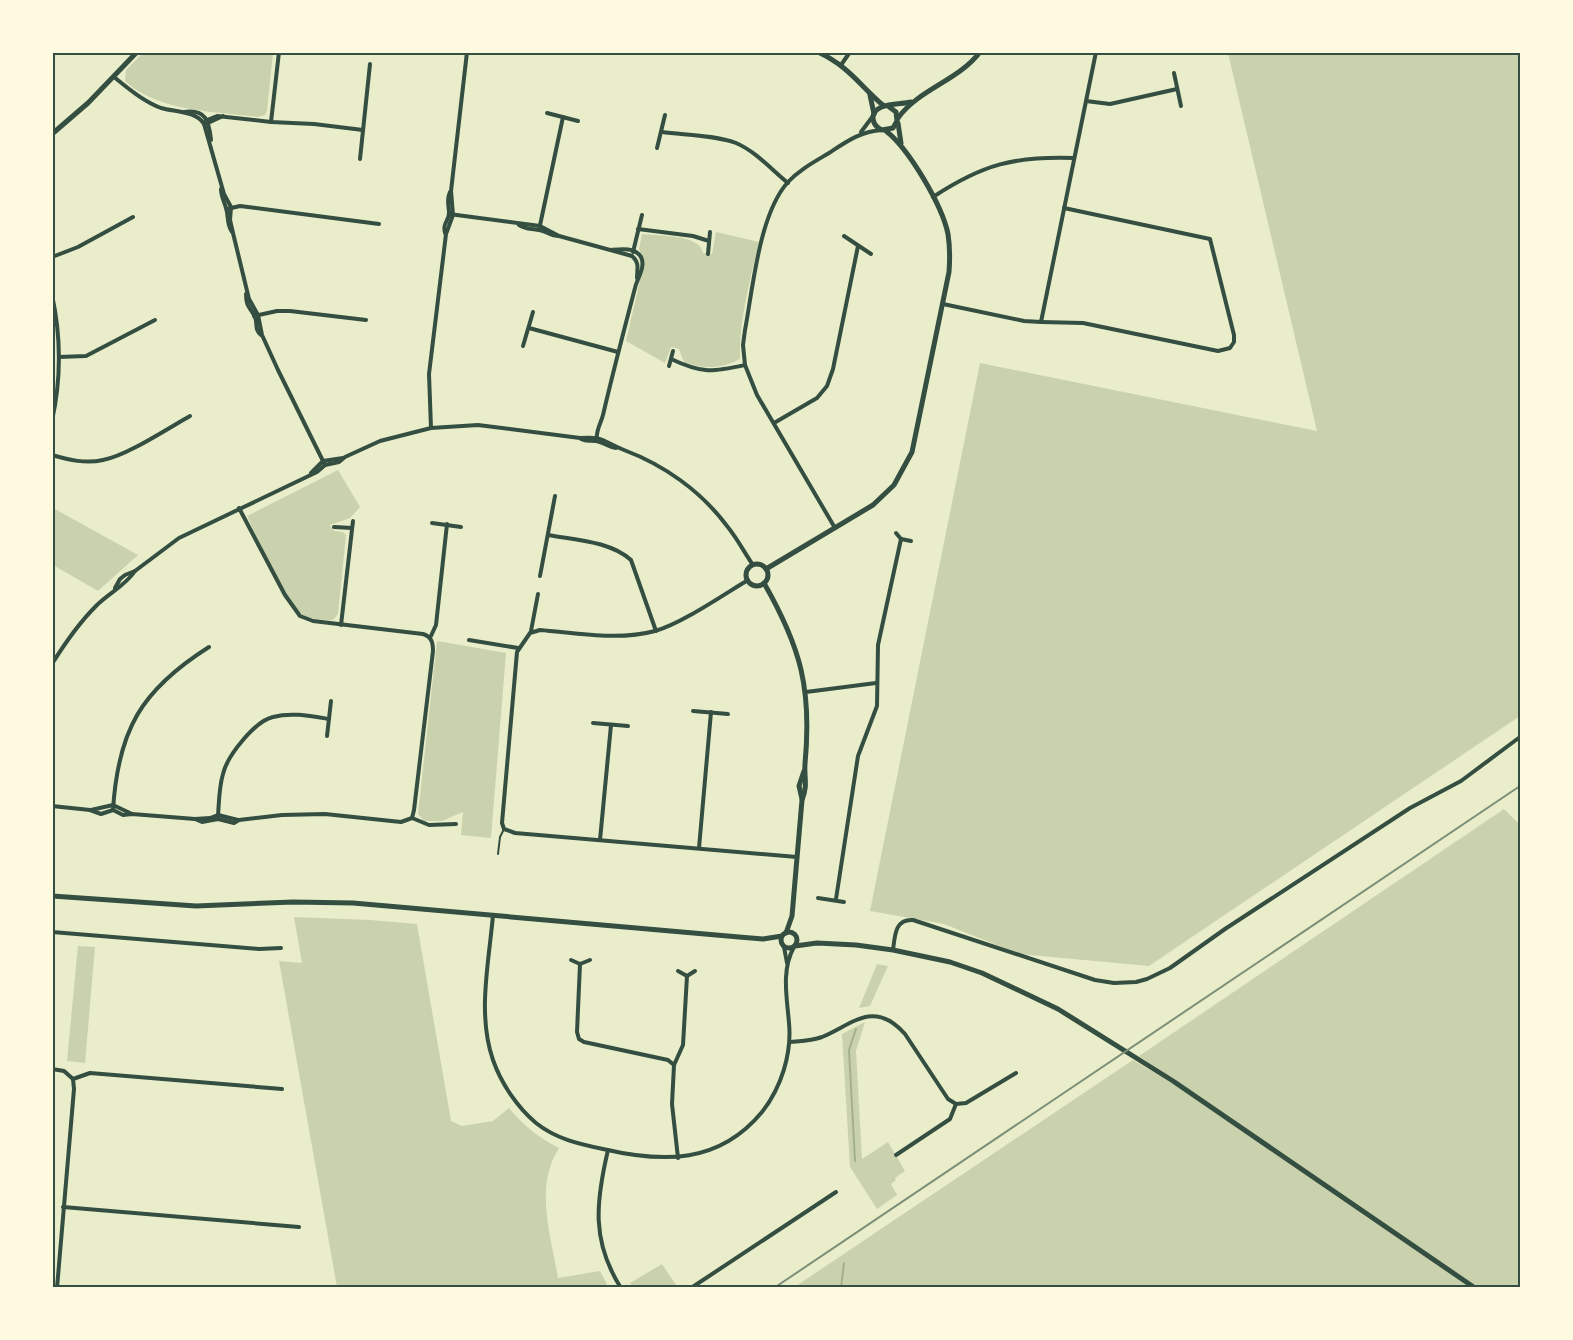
<svg xmlns="http://www.w3.org/2000/svg" width="1573" height="1340" viewBox="0 0 1573 1340" font-family="'Source Sans 3',sans-serif">
<rect width="100%" height="100%" fill="#e9edc9"/>
<g fill="#cad2ad">
<path d="M143,53H273L267,110L265,115L257,117C212,111 159,112 125,81L126,70Z"/>
<path d="M1228,53H1520V716L1149,966L1019,954L944,924L870,911L980,363L1317,431Z"/>
<path d="M716,232L759,242C750,280 739,320 740,359C719,370 705,368 684,363L679,349L671,347L665,363L626,341L644,263L639,249L642,234C659,236 700,234 703,253L712,254Z"/>
<path d="M338,470L360,507L350,518L330,525L334,531L343,532L346,535L338,614L333,620C324,620 314,620 305,616C288,609 257,536 247,516Z"/>
<path d="M53,508L138,555L98,591L53,565Z"/>
<path d="M437,641L506,653L491,838L461,835L463,812L442,821H424L418,814Z"/>
<path d="M1504,809L1520,825V1287H1478L1139,1056Z"/>
<path d="M294,917L370,920L417,924L451,1121L462,1126L493,1121L509,1108C523,1125 539,1138 559,1148C534,1187 551,1236 558,1278L600,1271L607,1284L600,1288L337,1287L279,961L302,963Z"/>
<path d="M78,946L95,947L85,1063L67,1061Z"/>
<path d="M877,964L888,966L870,1006L859,1008Z"/>
<path d="M865,1022L856,1051L862,1159L888,1142L905,1171L895,1178L896,1180L891,1184L897,1195L877,1209L850,1167L842,1034Z"/>
<path d="M1133,1060L1172,1083L1471,1288H793Z"/>
<path d="M662,1264L676,1285L672,1287H633L630,1283Z"/>
</g>
<g fill="none" stroke-linecap="round" stroke-linejoin="round">
<g stroke="#a3b18a" stroke-width="2">
<path d="M855,1161L849,1050L856,1029"/>
<path d="M841,1288L844,1263"/>
</g>
<path stroke="#344e41" stroke-width="2" d="M498,854L500,837L504,829"/>
<g stroke="#344e41" stroke-width="4">
<path d="M841,65L850,52"/>
<path d="M1174,73L1181,106"/>
<path d="M114,77C129,89 143,101 161,108C175,112 196,111 204,124L224,194L231,207L230,220L233,233L249,299L258,315L262,335L278,370L325,465"/>
<path d="M1086,101L1110,104L1177,89"/>
<path d="M184,112C206,109 209,121 211,140"/>
<path d="M547,113L578,121"/>
<path d="M271,122L279,52"/>
<path d="M208,123L223,116"/>
<path d="M204,124L207,120L217,116L271,122L314,124L363,130"/>
<path d="M662,132C684,135 715,135 736,143C755,151 771,169 788,183"/>
<path d="M861,132L873,116"/>
<path d="M657,148L665,115"/>
<path d="M360,159L370,64"/>
<path d="M221,189C221,196 224,201 226,208C229,217 226,223 232,232"/>
<path d="M933,197C983,164 1015,156 1074,158"/>
<path d="M227,209L240,206L379,224"/>
<path d="M449,214L540,226L559,236"/>
<path d="M519,225C527,230 531,228 539,230C547,231 550,236 559,236L632,256C640,263 637,269 637,278"/>
<path d="M638,229L693,236L709,241"/>
<path d="M539,230L563,117"/>
<path d="M445,233C442,222 449,222 449,213C449,204 446,201 450,192"/>
<path d="M844,236L871,254"/>
<path d="M633,252L642,215"/>
<path d="M708,254L710,232"/>
<path d="M52,257L78,247L133,217"/>
<path d="M246,294C246,307 250,307 255,317C258,325 254,329 261,335"/>
<path d="M52,295C61,336 61,380 52,421"/>
<path d="M943,304L1024,321L1041,322L1096,52"/>
<path d="M254,316L277,311H290L366,320"/>
<path d="M1041,322L1083,323L1218,351L1230,348L1234,342V335L1210,239L1064,208"/>
<path d="M529,328L618,352"/>
<path d="M523,346L533,312"/>
<path d="M59,357L86,356L155,320"/>
<path d="M671,359C703,374 712,372 745,365"/>
<path d="M669,366L673,351"/>
<path d="M774,423L817,398L827,386L833,369L858,246"/>
<path d="M431,428L429,374L446,234L453,215L451,191L467,52"/>
<path d="M581,439C587,442 589,440 596,441C603,442 608,447 616,448"/>
<path d="M597,441C595,432 601,423 603,415C613,372 624,330 635,288C637,279 646,267 641,257C635,247 621,249 611,250"/>
<path d="M52,455C69,460 86,464 103,460C126,456 167,429 190,416"/>
<path d="M311,473L323,461L343,458"/>
<path d="M432,523L461,527"/>
<path d="M334,527L352,528"/>
<path d="M835,528L757,395L745,365L743,345L745,330C753,288 759,214 788,182C799,170 814,162 829,153C846,142 861,131 882,130"/>
<path d="M896,533L901,539L911,541"/>
<path d="M548,535C575,540 610,541 631,560L656,631"/>
<path d="M540,576L555,496"/>
<path d="M748,580C723,595 681,624 655,631C618,641 577,633 540,630L530,633L517,652L502,823L504,829L515,833L797,857"/>
<path d="M115,588L120,579L125,575L135,571L179,538L317,472L325,465L339,462L345,457L380,441L431,428L478,425L580,438C604,436 603,442 624,450C664,465 701,491 727,526C737,538 744,552 753,565"/>
<path d="M341,625L353,521"/>
<path d="M531,631L538,594"/>
<path d="M430,638L436,625L447,524"/>
<path d="M469,640L518,648"/>
<path d="M52,664C65,643 79,623 96,606C109,593 125,586 135,571"/>
<path d="M806,692L876,683"/>
<path d="M693,711L728,714"/>
<path d="M593,723L628,726"/>
<path d="M327,736L331,701"/>
<path d="M52,806L90,810L101,814L113,810L123,815L132,814L195,819L210,818L218,815L238,820"/>
<path d="M91,810L113,805L132,814"/>
<path d="M113,810C118,730 141,690 209,647"/>
<path d="M218,816C219,802 219,787 223,774C227,756 255,721 273,717C291,712 311,716 329,719"/>
<path d="M412,818L429,825L456,824"/>
<path d="M195,819L202,822L218,819L234,823L239,820L282,815L325,814L401,822L412,818L414,810L433,651C433,643 432,637 423,634L313,621L300,616L285,595L239,508"/>
<path d="M600,840L611,725"/>
<path d="M699,848L711,712"/>
<path d="M818,898L844,902"/>
<path d="M836,899L858,756L877,706L878,645L901,539"/>
<path d="M493,915C489,962 477,1014 493,1060C501,1083 517,1107 536,1123C556,1139 579,1144 603,1149C663,1163 719,1164 762,1112C781,1088 792,1054 789,1023C787,998 781,970 794,947"/>
<path d="M52,932L259,949L281,948"/>
<path d="M784,947L787,963"/>
<path d="M893,950C895,935 895,919 913,920L1095,980L1114,983L1136,982L1147,979L1170,968L1225,929L1410,808L1461,781L1520,737"/>
<path d="M571,960L580,964L590,960"/>
<path d="M580,964L577,1032L579,1039L584,1042L668,1060L674,1065L672,1104L678,1158"/>
<path d="M678,971L687,976L695,971"/>
<path d="M790,1042C801,1041 811,1041 822,1037C853,1024 874,999 905,1034L948,1099L956,1104"/>
<path d="M674,1065L683,1045L687,976"/>
<path d="M52,1069L64,1071L73,1079"/>
<path d="M73,1079L90,1073L282,1089"/>
<path d="M956,1104L966,1103L1016,1073"/>
<path d="M608,1150C596,1201 591,1241 621,1288"/>
<path d="M896,1155L950,1119L956,1104"/>
<path d="M63,1207L299,1227"/>
<path d="M57,1288L74,1089L73,1079"/>
<path d="M691,1288L836,1192"/>
</g>
<g stroke="#344e41" stroke-width="5">
<path d="M818,52C850,67 860,86 884,106"/>
<path d="M870,95L874,114"/>
<path d="M888,106L896,112L897,121L893,128L882,130C877,128 874,125 873,119C872,102 900,105 911,102"/>
<path d="M898,118C919,89 958,81 980,52"/>
<path d="M898,123L901,143"/>
<path d="M52,134L88,103L137,52"/>
<circle cx="757" cy="575" r="11"/>
<path d="M766,569L873,505L894,485L912,452L949,272C950,259 950,247 948,234C942,205 909,149 886,131"/>
<path d="M764,583C801,648 812,689 805,764C804,777 808,786 802,800L792,916L786,933"/>
<path d="M802,799L799,786L804,771"/>
<path d="M52,896L196,906L293,902L353,903L739,937L763,939L782,936"/>
<circle cx="789" cy="940" r="8"/>
<path d="M795,946L817,943L856,945L893,950L950,962L982,973L1058,1009L1173,1081L1475,1288"/>
</g>
<path stroke="#7c8e77" stroke-width="2" d="M774,1288L1520,786"/>
</g>
<rect width="1573" height="1340" fill="none" stroke="#fefae0" stroke-width="108"/>
<rect x="54" y="54" width="1465" height="1232" fill="none" stroke="#344e41" stroke-width="2"/>
</svg>
